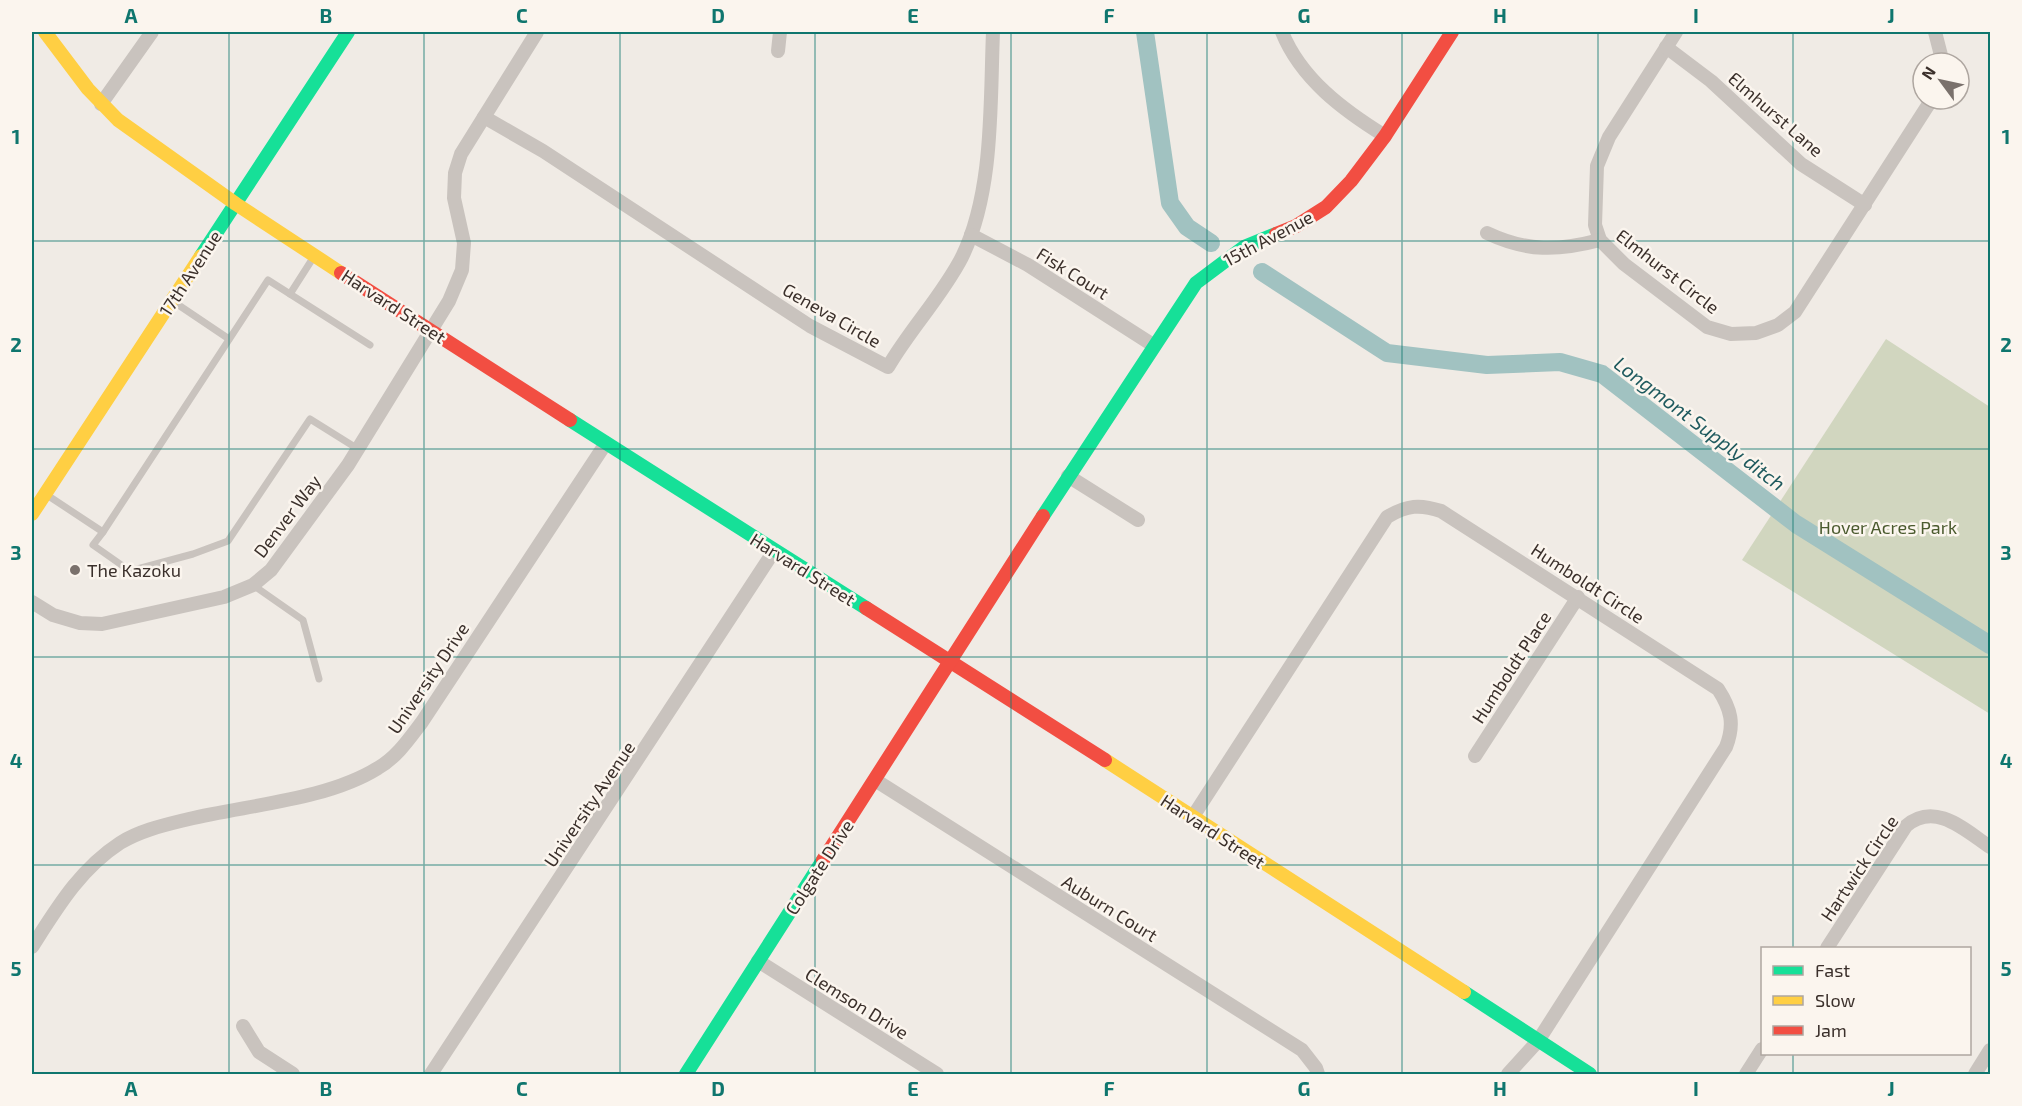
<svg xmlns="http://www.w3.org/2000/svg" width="2022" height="1106" viewBox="0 0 2022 1106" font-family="'Exo 2',sans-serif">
<rect width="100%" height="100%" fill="#f0ebe5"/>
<path fill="#d1d6bf" d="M1886,339L1990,407V714L1742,560Z"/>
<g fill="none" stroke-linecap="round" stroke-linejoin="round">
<g stroke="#a1c2c1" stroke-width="18">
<path d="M1145,32L1170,203L1187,227L1211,243"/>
<path d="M1262,272L1387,353L1487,365L1560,362L1602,374L1796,524L1990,645"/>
</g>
<g stroke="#c9c3be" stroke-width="7">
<path d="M290,294L313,258"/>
<path d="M174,302L229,339"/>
<path d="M47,495L103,532L268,280L370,345"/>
<path d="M103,532L93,545L130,571L193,554L228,541L310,419L358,449"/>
<path d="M253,585L303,620L319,679"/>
</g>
<g stroke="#c9c3be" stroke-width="14">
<path d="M1282,32C1301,79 1343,110 1385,136"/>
<path d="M1676,32L1609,137L1597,166L1595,225L1600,240L1624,264L1707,327L1731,334L1756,333L1778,325L1795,312L1932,99"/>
<path d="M1935,32L1943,63"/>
<path d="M1666,47L1711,81L1801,164L1865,205"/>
<path d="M778,51L780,32"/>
<path d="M101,104L152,32"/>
<path d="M484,117L543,151L810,326L888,367C910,329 942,296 962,257C994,191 990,103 993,32"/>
<path d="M1487,233C1527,252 1558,251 1600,240"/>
<path d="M971,235L1028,265L1153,345"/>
<path d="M1068,476L1138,520"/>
<path d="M32,602L53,615L80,623L102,624L224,597L253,585L271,570L348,465L449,301L462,270L464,243L454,198L455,173L461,154L537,32"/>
<path d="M1475,756L1578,597"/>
<path d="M875,780L1302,1050L1316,1068L1318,1074"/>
<path d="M1192,818L1387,517C1407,505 1420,504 1441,511L1718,689C1731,709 1735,724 1726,747L1538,1041L1508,1074"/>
<path d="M32,947C57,908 80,869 120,843C141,830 165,825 189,819C247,805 327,800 378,768C397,757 409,739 422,722L606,443"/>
<path d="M1827,948L1906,826C1935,801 1965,830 1990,847"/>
<path d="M758,961L937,1074"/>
<path d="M243,1026L259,1052L293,1074"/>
<path d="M431,1074L774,551"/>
<path d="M1746,1074L1762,1049"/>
<path d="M1975,1074L1990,1050"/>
</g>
<g stroke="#16e098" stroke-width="14">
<path d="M201,256L348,32"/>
<path d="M570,420L866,608"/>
<path d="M1043,516L1196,283L1244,247L1276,234"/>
<path d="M1464,992L1590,1074"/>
<path d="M686,1074L823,860"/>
</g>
<g stroke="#ffcf43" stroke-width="14">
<path d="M45,32L88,89L118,120L236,204L341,273"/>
<path d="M32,514L201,256"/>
<path d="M1105,760L1464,992"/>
</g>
<g stroke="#f24e42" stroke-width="14">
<path d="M1276,234L1296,226L1326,207L1351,181L1385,136L1452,32"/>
<path d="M341,273L570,420"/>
<path d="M866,608L1105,760"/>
<path d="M823,860L1043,516"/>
</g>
</g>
<path fill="none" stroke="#0f766e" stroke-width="1.5" stroke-opacity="0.55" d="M229,32V1074M424,32V1074M620,32V1074M815,32V1074M1011,32V1074M1207,32V1074M1402,32V1074M1598,32V1074M1793,32V948M32,241H1990M32,449H1990M32,657H1990M32,865H1990M1793,1054V1074"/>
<circle fill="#7a716c" stroke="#fbf5ee" stroke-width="2" cx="75" cy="570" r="6"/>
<g text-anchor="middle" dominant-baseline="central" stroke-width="5" stroke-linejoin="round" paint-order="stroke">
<g font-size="18" fill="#3b302b" stroke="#fbf5ee">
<text transform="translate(1776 114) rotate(41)">Elmhurst Lane</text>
<text transform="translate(1268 238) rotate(-28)">15th Avenue</text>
<text transform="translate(1668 271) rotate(38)">Elmhurst Circle</text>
<text transform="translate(190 273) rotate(-57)">17th Avenue</text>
<text transform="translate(1073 273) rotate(32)">Fisk Court</text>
<text transform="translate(394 306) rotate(33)">Harvard Street</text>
<text transform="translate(832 315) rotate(30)">Geneva Circle</text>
<text transform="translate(287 516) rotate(-53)">Denver Way</text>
<text transform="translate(803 569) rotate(32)">Harvard Street</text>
<text transform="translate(1588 583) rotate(33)">Humboldt Circle</text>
<text transform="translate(1511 667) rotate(-57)">Humboldt Place</text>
<text transform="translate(428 678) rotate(-56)">University Drive</text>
<text transform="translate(589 804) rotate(-56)">University Avenue</text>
<text transform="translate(1213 831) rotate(33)">Harvard Street</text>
<text transform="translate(819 867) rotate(-57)">Colgate Drive</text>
<text transform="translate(1859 868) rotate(-56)">Hartwick Circle</text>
<text transform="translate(1110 908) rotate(32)">Auburn Court</text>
<text transform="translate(857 1003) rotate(32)">Clemson Drive</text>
</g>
<g font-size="18" fill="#4a5a2e" stroke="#fbf5ee">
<text x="1888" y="527">Hover Acres Park</text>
</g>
<g font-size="18" fill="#3b302b" stroke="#fbf5ee" text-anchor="start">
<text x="87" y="570">The Kazoku</text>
</g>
<g font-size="20" font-style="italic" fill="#1f5a5e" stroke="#fbf5ee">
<text transform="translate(1700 423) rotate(37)">Longmont Supply ditch</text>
</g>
</g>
<rect width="2022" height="1106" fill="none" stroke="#fbf5ee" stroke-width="66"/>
<rect x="1761" y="947" width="210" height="108" fill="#fbf5ee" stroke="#aea6a0" stroke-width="1.5"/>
<rect x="1773" y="966" width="30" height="9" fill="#16e098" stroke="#aea6a0" stroke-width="1.5"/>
<text x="1815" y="977" font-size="18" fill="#3b302b">Fast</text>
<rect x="1773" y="996" width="30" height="9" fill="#ffcf43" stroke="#aea6a0" stroke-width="1.5"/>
<text x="1815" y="1007" font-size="18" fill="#3b302b">Slow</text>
<rect x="1773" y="1026" width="30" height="9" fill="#f24e42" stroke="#aea6a0" stroke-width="1.5"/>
<text x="1815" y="1037" font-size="18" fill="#3b302b">Jam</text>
<g transform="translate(1941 81) rotate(303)"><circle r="28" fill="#fbf5ee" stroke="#aea6a0" stroke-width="1.5"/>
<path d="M0-4.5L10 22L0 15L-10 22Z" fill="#7a716c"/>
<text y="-9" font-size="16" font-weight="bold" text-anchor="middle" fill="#3b302b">N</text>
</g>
<rect x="33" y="33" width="1956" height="1040" fill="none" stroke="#0f766e" stroke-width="2"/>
<g font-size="20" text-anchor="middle" font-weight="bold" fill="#0f766e">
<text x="131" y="23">A</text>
<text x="326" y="23">B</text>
<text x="522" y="23">C</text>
<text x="718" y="23">D</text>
<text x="913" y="23">E</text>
<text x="1109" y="23">F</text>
<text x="1304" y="23">G</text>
<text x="1500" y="23">H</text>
<text x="1696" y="23">I</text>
<text x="1891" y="23">J</text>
<text x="16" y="144">1</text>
<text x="2006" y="144">1</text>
<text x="16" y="352">2</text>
<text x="2006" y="352">2</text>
<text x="16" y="560">3</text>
<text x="2006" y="560">3</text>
<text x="16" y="768">4</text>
<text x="2006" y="768">4</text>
<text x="16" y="976">5</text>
<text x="2006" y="976">5</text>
<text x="131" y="1096">A</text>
<text x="326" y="1096">B</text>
<text x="522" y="1096">C</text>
<text x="718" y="1096">D</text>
<text x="913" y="1096">E</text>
<text x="1109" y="1096">F</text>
<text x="1304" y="1096">G</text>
<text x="1500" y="1096">H</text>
<text x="1696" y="1096">I</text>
<text x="1891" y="1096">J</text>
</g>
</svg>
